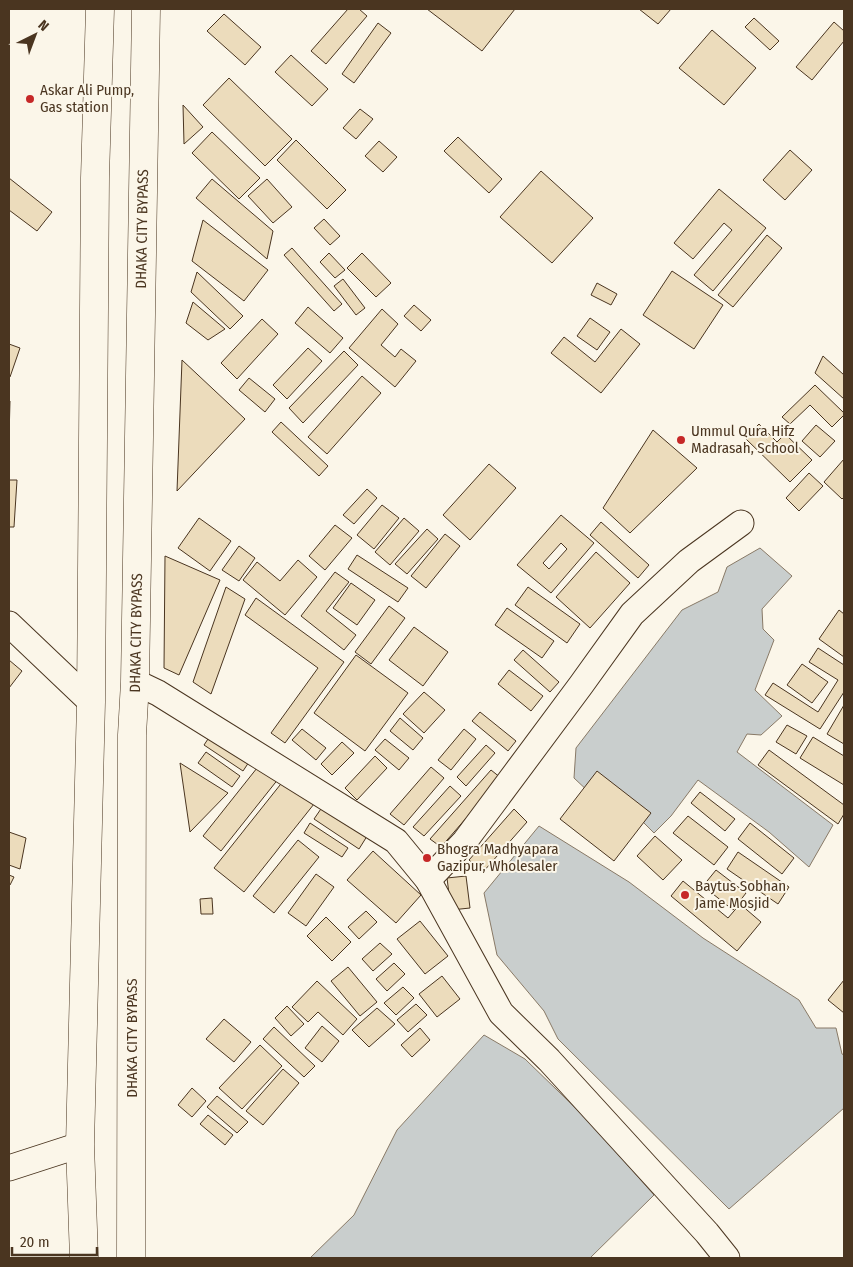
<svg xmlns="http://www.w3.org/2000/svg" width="853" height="1267" viewBox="0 0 853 1267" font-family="'Fira Sans Condensed',sans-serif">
<rect width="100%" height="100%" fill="#fbf6e9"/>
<g fill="#c9cecd" stroke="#887966">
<path d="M760,548L792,576L762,609L763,629L774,640L755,690L782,716L761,735L747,734L737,752L833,825L809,867L769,832L698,780L671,816L654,833L629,808H606L574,778L576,748L682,610L718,592L727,567Z"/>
<path d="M539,826L629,882L703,938L799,1000L816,1028H836L842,1054L844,1055V1108L729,1209L558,1039L544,1011L497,955L484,893Z"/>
<path d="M484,1035L525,1059L589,1121L654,1195L590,1258H310L354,1215L397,1130Z"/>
</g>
<g fill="#ecdcbc" stroke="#4a3520" fill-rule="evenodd">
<path d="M348,9H359L367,16L326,64L311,51Z"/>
<path d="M427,9H515L482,51Z"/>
<path d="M639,9H671L658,24Z"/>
<path d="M224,14L261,47L245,65L207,31Z"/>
<path d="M754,18L779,41L770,50L745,27Z"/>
<path d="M834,22L844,31V41L812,80L796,67Z"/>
<path d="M378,23L391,33L354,83L342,74Z"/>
<path d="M712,30L756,68L724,105L679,68Z"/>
<path d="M291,55L328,89L312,106L275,72Z"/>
<path d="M229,78L292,139L265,166L203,105Z"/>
<path d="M183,105L203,127L184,144Z"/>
<path d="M360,109L373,119L356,139L343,128Z"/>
<path d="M212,132L260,178L239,199L192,153Z"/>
<path d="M458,137L502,179L489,193L444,151Z"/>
<path d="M296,140L346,190L327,209L277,160Z"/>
<path d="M379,141L397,157L383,172L365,156Z"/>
<path d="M790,150L812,170L785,200L763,180Z"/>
<path d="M541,171L593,218L552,263L500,217Z"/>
<path d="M9,178L52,212L37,231L9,210Z"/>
<path d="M212,179L273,231L267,259L196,198Z"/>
<path d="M267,179L292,207L273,223L248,196Z"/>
<path d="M719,189L766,228L713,291L694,275L732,230L724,223L693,259L674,243Z"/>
<path d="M324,219L340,236L330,245L314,228Z"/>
<path d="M203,220L268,270L244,301L192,261Z"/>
<path d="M767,235L782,248L733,307L718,295Z"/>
<path d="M292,248L342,304L334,311L284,255Z"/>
<path d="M329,253L345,270L335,278L320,262Z"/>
<path d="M362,253L391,283L376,297L347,268Z"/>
<path d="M672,271L723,305L694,349L643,315Z"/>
<path d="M197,272L243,316L230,329L191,292Z"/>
<path d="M343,279L365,308L356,315L334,286Z"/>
<path d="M597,283L617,294L611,305L591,295Z"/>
<path d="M193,302L225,329L208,340L186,323Z"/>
<path d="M414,305L431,320L421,331L404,316Z"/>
<path d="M308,307L343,338L330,353L295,323Z"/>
<path d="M382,309L398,324L381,345L395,357L401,349L416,361L395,387L349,348Z"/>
<path d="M590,318L610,332L597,350L577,336Z"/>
<path d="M262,319L278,334L237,379L221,363Z"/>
<path d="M621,329L640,344L601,393L551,353L564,337L595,362Z"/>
<path d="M9,344L20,348L10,377H9Z"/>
<path d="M308,348L322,361L287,399L273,385Z"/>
<path d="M344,351L358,365L303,423L289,408Z"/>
<path d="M823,356L844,375V399L815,373Z"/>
<path d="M182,360L245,419L177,491Z"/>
<path d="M362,376L381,393L327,454L308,437Z"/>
<path d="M249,378L275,399L265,412L239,390Z"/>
<path d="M815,385L844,413V415L832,427L810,405L790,424L782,417Z"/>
<path d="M9,401H10L9,438Z"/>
<path d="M281,422L328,466L319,476L272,432Z"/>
<path d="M759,424L777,442L785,434L812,460L790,482L745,438Z"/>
<path d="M816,425L835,441L820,457L802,441Z"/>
<path d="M653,430L697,468L630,533L603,508Z"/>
<path d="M844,459V497L842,499L824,482Z"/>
<path d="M489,464L516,488L470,540L443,515Z"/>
<path d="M809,473L823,486L799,511L786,498Z"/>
<path d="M9,480H17L14,527H9Z"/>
<path d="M367,489L377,498L354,524L343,515Z"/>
<path d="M382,505L399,518L374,549L357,535Z"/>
<path d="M561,515L594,543L551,593L517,565ZM561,543L567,549L549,569L543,563Z"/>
<path d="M199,518L231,541L210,571L178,548Z"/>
<path d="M404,518L419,531L390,565L375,552Z"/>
<path d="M601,522L649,565L638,578L590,535Z"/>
<path d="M335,525L352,538L325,570L309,556Z"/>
<path d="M427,529L438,539L407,574L395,564Z"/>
<path d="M445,534L460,546L426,588L411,576Z"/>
<path d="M239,546L255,558L239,581L222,570Z"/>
<path d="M596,552L630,583L590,628L556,597Z"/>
<path d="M357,555L408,588L398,602L348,569Z"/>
<path d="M165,556L220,580L179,675L164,668Z"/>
<path d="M298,560L317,577L285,615L243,580L257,562L280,581Z"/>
<path d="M335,572L349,582L326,611L356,635L344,650L301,616Z"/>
<path d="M351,583L375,600L357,625L333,608Z"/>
<path d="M226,587L245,599L211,694L193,682Z"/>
<path d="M528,587L580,624L567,643L515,605Z"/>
<path d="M256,598L344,662L285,743L271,733L318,668L245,615Z"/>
<path d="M389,606L405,618L371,664L355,652Z"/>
<path d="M507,608L554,641L542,658L495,625Z"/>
<path d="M839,610L844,614V657L819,639Z"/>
<path d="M414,627L448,652L423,686L389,660Z"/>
<path d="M818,648L844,665V692L820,729L765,695L773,683L818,712L838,680L809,662Z"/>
<path d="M523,650L559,682L550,692L514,660Z"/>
<path d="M356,655L408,693L365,751L314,713Z"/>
<path d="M9,660L22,671L9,688Z"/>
<path d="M802,664L828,682L812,703L787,685Z"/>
<path d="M509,670L543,696L531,711L498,684Z"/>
<path d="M424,692L445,710L424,733L403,714Z"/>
<path d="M844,705V744L827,734Z"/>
<path d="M480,712L516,741L508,751L472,721Z"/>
<path d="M400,718L423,738L413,750L390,731Z"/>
<path d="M787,725L807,736L796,754L776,742Z"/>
<path d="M302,729L326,748L316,760L292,740Z"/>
<path d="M464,729L476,739L451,770L438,760Z"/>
<path d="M212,733L251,759L243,771L204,745Z"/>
<path d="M813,737L844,756V785L800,758Z"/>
<path d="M385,739L409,758L399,770L375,750Z"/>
<path d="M342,742L354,753L332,775L321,764Z"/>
<path d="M486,745L495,753L466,786L457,777Z"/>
<path d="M769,750L844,805V814L838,824L758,765Z"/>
<path d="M206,752L240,776L232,787L198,763Z"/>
<path d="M375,756L387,768L357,800L345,788Z"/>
<path d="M180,763L228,793L190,832Z"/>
<path d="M261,763L279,778L221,851L203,836Z"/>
<path d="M431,767L444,778L404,825L390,814Z"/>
<path d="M491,770L501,778L441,847L430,839Z"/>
<path d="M597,771L651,813L614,861L560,819Z"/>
<path d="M284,780L314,804L244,892L214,868Z"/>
<path d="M450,786L461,796L424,836L413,827Z"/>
<path d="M700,792L735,819L725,831L691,803Z"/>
<path d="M325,803L369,833L359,849L314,819Z"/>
<path d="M514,809L527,822L483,872L469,860Z"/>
<path d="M688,816L728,847L714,865L673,833Z"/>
<path d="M310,823L348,848L342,857L304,833Z"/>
<path d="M750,823L794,858L782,874L738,839Z"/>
<path d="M9,832L26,838L20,869L9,865Z"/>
<path d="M655,836L682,860L663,880L637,856Z"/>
<path d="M298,840L319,857L274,913L253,896Z"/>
<path d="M373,851L421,895L396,923L347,880Z"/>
<path d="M738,852L789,887L778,904L727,869Z"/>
<path d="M716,870L746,893L733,910L703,886Z"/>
<path d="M316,874L334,887L306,926L288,913Z"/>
<path d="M9,875L14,877L10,885L9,884Z"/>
<path d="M466,876L470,908L451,910L447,878Z"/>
<path d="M683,881L728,918L740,904L761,922L737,951L671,896Z"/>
<path d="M212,898L213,914H201L200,899Z"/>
<path d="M366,911L377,922L359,939L348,927Z"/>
<path d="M326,917L351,942L332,961L307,936Z"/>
<path d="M420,921L448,956L425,974L397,939Z"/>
<path d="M380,943L392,954L373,971L362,959Z"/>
<path d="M394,963L405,974L387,991L376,979Z"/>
<path d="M348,967L377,1002L360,1016L331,981Z"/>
<path d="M442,976L460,999L437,1017L419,994Z"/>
<path d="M844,980V1013L828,1000Z"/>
<path d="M317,981L357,1019L343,1035L318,1012L308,1022L292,1007Z"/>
<path d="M403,987L414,998L396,1015L384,1003Z"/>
<path d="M416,1004L427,1015L408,1032L397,1020Z"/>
<path d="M287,1006L304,1024L291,1036L275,1018Z"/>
<path d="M377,1008L395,1024L369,1047L352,1030Z"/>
<path d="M224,1019L251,1042L234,1062L206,1039Z"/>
<path d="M322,1026L339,1041L322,1062L305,1048Z"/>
<path d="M274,1027L315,1066L304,1077L263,1039Z"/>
<path d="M420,1028L430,1040L412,1057L401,1045Z"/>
<path d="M260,1045L282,1066L242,1109L219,1088Z"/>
<path d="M283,1069L299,1083L263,1125L246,1111Z"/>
<path d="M192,1088L206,1101L192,1117L178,1105Z"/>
<path d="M217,1096L248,1122L237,1133L207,1107Z"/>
<path d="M208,1115L233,1135L225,1145L200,1124Z"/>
</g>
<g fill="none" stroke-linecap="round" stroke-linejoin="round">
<defs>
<g id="street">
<path d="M9,624L91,702"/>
<path d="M135,682L158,693L396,841L428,880L501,1013L549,1060L707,1233L727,1258"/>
<path d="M428,880L465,841L581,685L632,614L689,561L741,523"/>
<path d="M9,1168L80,1145"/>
</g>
<g id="highway">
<path d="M84,1258L80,1145L91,702L95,178L100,9"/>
<path d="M131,1258L132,735L135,682L146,9"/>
</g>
</defs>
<use href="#street" stroke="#4a3520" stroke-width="27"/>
<use href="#highway" stroke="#4a3520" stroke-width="29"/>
<use href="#street" stroke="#fbf6e9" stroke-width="25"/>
<use href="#highway" stroke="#fbf6e9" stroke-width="28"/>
</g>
<g fill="#c62828" stroke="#fbf6e9" stroke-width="2">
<circle cx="30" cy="99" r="5"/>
<circle cx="681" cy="440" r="5"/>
<circle cx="427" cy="858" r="5"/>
<circle cx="685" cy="895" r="5"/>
</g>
<g text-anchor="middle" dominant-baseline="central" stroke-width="4" stroke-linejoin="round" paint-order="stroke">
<g font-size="15" fill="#4a3520" stroke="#fbf6e9" text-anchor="start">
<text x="40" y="90">Askar Ali Pump,<tspan x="40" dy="17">Gas station</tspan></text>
<text x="691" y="431">Ummul Qura Hifz<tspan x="691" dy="17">Madrasah, School</tspan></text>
<text x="437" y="849">Bhogra Madhyapara<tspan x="437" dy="17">Gazipur, Wholesaler</tspan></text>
<text x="695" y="886">Baytus Sobhan<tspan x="695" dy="17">Jame Mosjid</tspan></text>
</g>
<g font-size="15" fill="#4a3520" stroke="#fbf6e9">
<text transform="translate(142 229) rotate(-89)">DHAKA CITY BYPASS</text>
<text transform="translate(136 633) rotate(-89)">DHAKA CITY BYPASS</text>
<text transform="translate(132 1038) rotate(-90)">DHAKA CITY BYPASS</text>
</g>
</g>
<rect width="853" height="1267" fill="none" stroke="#4a3520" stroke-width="20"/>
<g transform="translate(35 35) rotate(42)" stroke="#fbf6e9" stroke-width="4" paint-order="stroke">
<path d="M0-4L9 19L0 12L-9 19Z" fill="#4a3520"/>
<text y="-8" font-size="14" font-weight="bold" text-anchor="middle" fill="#4a3520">N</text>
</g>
<path d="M12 1247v8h85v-8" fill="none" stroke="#4a3520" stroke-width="2.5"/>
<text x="20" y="1247" font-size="15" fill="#4a3520" stroke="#fbf6e9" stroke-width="4" paint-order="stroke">20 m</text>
</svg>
